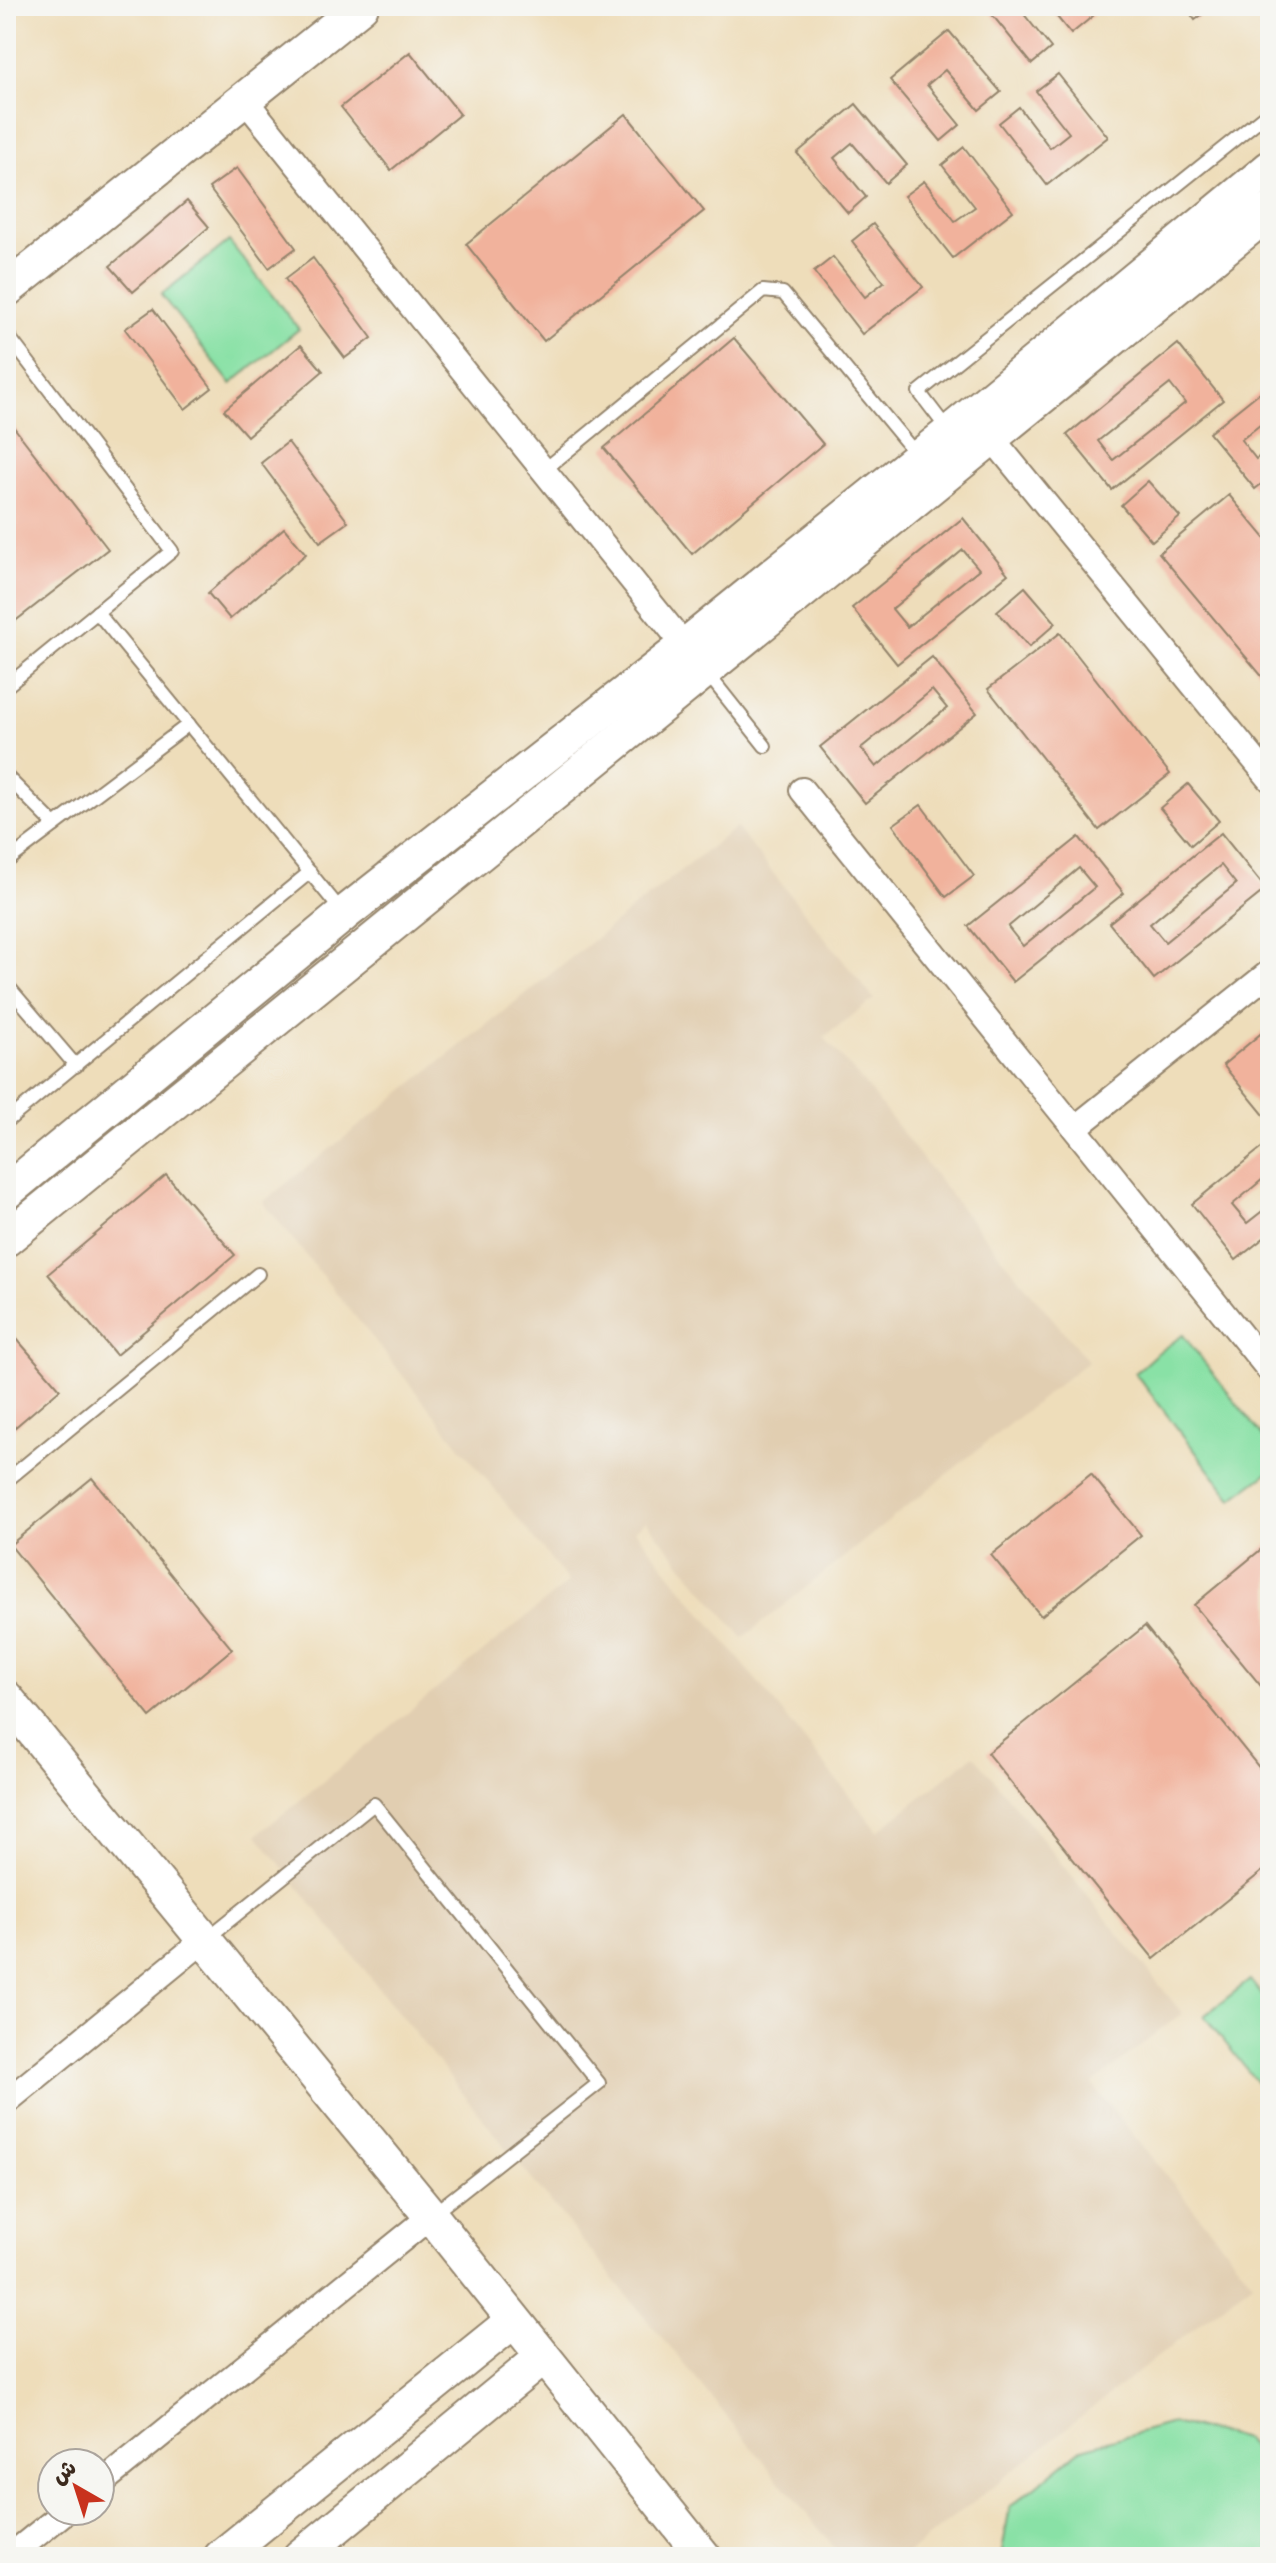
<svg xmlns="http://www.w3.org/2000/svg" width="1276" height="2563" viewBox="0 0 1276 2563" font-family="'Architects Daughter','Playpen Sans Arabic',sans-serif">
<rect width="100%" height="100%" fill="#f6f6f2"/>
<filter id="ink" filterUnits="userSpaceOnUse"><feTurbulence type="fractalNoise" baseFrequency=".0125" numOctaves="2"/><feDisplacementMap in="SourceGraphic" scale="16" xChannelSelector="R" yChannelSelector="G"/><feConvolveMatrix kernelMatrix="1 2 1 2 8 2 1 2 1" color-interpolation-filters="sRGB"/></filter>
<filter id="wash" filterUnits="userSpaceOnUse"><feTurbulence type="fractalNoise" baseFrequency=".006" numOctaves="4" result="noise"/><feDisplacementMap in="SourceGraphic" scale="32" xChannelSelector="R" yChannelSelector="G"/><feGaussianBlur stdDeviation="1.8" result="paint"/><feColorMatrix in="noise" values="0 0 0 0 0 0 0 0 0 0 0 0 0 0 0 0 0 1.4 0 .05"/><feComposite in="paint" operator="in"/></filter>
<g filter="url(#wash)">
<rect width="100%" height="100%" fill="#eeddba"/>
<path fill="#e1ceb1" d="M736,827L874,999L824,1037L866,1086L959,1206L1088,1361L743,1638L646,1521L635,1530L878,1831L974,1755L1182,2013L1092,2084L1253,2282L903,2557H842L511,2154L257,1835L569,1582L263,1202Z"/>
<g fill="#89e1a6" stroke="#628662" stroke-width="2">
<path d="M229,241L299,329L231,384L161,295Z"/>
<path d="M1183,1335L1270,1446V1471L1232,1499L1135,1373L1156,1354Z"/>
<path d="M1250,1980L1270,2005V2099L1204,2016Z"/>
<path d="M1172,2423L1245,2439L1270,2469V2557H1001L1010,2507L1083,2448Z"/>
</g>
<g id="blocks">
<g fill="#f1b29c" fill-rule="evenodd">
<path d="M985,6H1021L1019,8L1051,48L1032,64Z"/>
<path d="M1048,6H1084L1093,16L1071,34Z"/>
<path d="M1185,6H1213L1195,20Z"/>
<path d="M949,31L1001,92L979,110L945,70L927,85L960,125L941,141L890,80Z"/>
<path d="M410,52L460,114L391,170L341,107Z"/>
<path d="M1058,74L1108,137L1047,185L999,123L1019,107L1050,148L1069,133L1036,91Z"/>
<path d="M856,104L907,165L886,183L852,143L834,158L866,197L848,213L797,153Z"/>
<path d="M626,114L704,211L544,341L466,244Z"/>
<path d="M964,147L1013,211L953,258L904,196L924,181L955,221L975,207L942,165Z"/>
<path d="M237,168L296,248L269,268L209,188Z"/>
<path d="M187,201L209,227L133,292L110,266Z"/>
<path d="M873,224L923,287L862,334L814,272L833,257L865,297L884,282L852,241Z"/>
<path d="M313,258L372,338L345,358L285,279Z"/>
<path d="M153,309L212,388L185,409L125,329Z"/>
<path d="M734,338L823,444L692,554L604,448Z"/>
<path d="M1178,344L1223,400L1112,490L1067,435ZM1170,384L1185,403L1113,460L1098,441Z"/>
<path d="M301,345L323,371L247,436L224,410Z"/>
<path d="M1270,384V417L1241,440L1256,459L1270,448V477L1255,489L1209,433Z"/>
<path d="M6,417L108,549L14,622L6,611Z"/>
<path d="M288,442L348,522L320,542L261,463Z"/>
<path d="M1148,481L1180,517L1152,541L1121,505Z"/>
<path d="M1229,495L1270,544V686L1159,553Z"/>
<path d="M963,518L1008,574L897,664L852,608ZM963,550L979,569L907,627L892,609Z"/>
<path d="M284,528L306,554L230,619L208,593Z"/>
<path d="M1025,587L1056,623L1029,647L997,611Z"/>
<path d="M1060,633L1170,774L1099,830L988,689Z"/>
<path d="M932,657L977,713L865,803L820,747ZM932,690L947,708L876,767L861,748Z"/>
<path d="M1188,784L1219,821L1191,845L1160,808Z"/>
<path d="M921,805L974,876L946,897L893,825Z"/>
<path d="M1221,833L1266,889L1154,979L1109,923ZM1221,865L1236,884L1165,942L1150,924Z"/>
<path d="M1079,837L1124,893L1013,982L968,926ZM1079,868L1095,887L1023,946L1008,927Z"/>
<path d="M1270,1026V1059L1263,1065L1270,1074V1119L1268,1120L1223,1065Z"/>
<path d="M1270,1141V1173L1232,1205L1247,1223L1270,1205V1233L1236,1260L1192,1204Z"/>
<path d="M166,1175L235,1255L116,1355L48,1274Z"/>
<path d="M16,1338L60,1389L6,1435V1346Z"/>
<path d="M1091,1474L1141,1535L1041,1616L991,1555Z"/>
<path d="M92,1478L232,1649L150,1717L10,1545Z"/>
<path d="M1270,1542V1697L1194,1605Z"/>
<path d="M1145,1626L1270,1781V1865L1154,1959L987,1753Z"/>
</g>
</g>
</g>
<g filter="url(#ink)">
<use href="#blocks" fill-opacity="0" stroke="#94846c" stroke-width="2"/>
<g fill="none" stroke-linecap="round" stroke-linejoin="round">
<defs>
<g id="lane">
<path d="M6,333L172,551L8,685L6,682"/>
<path d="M948,430L919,392L1270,111"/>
<path d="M543,471L763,291L783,293L916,454"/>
<path d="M97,612L343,913"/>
<path d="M707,673L765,746"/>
<path d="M6,776L55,825"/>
<path d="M6,862L189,724"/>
<path d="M6,984L76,1066"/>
<path d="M6,1122L310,872"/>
<path d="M6,1481L258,1274"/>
<path d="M205,1940L374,1804L599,2083L433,2214"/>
</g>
<g id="street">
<path d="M245,100L685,646"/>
<path d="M991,437L1270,779"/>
<path d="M802,790L1270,1371"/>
<path d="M1075,1128L1270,972"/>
<path d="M6,2102L204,1940"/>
<path d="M100,2484L431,2216"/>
<path d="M9,2557L66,2511"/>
</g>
<g id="secondary">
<path d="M6,290L361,6"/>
<path d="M6,1192L344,914L685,646L949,433L1270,168"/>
<path d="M6,1239L1270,211"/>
<path d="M6,1698L431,2216L704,2557"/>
<path d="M221,2557L513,2321"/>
<path d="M300,2557L543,2357"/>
</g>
</defs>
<use href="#lane" stroke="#94846c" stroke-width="16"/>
<use href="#street" stroke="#94846c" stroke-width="28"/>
<use href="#secondary" stroke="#94846c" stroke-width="38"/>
<use href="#lane" stroke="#fff" stroke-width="12"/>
<use href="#street" stroke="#fff" stroke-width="24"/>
<use href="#secondary" stroke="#fff" stroke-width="34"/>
</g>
</g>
<rect width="1276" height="2563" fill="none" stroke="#f6f6f2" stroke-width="32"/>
<g transform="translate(76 2487) rotate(321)"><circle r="38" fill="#f6f6f2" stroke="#aba49d" stroke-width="2"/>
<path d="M0-6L14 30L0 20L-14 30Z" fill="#c8321e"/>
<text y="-12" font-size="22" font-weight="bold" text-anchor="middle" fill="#3b2a1e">ش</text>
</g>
</svg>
